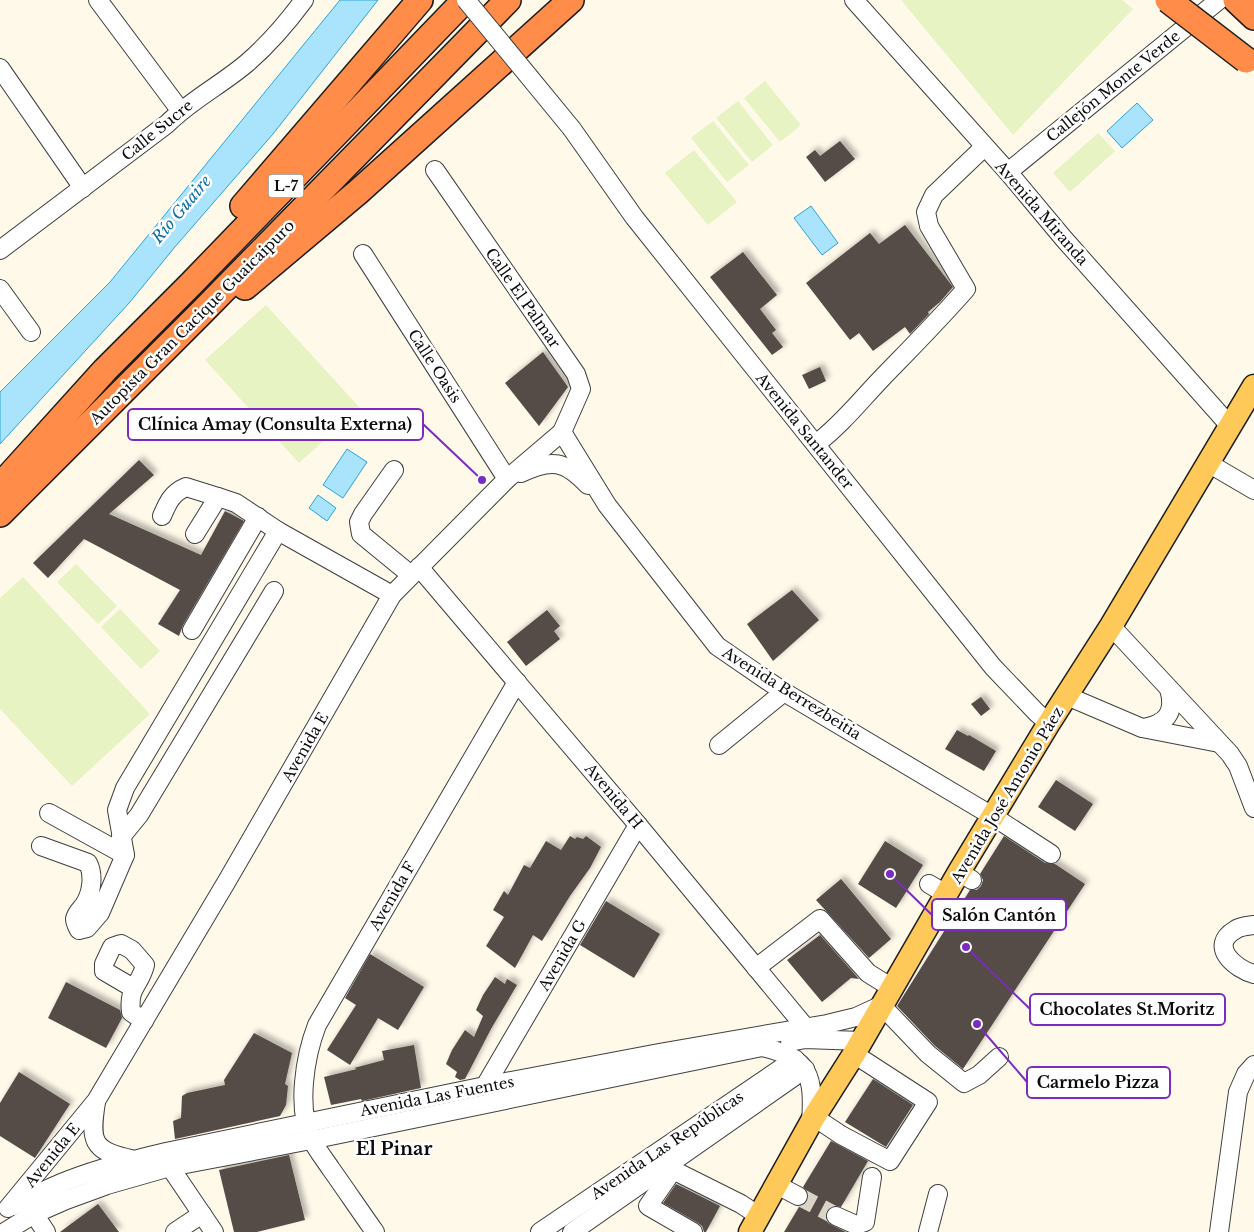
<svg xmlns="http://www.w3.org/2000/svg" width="1254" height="1232" viewBox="0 0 1254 1232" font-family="'Libre Baskerville',serif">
<defs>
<filter id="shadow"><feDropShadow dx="4" dy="-4" stdDeviation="2.5" flood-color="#0004"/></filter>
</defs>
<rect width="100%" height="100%" fill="#fff9ea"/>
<g fill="#e7f3c3">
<path d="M901,0H1122L1133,9L1013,135Z"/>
<path d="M765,81L801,125L780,142L744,98Z"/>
<path d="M738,101L773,145L752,162L716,118Z"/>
<path d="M713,121L749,165L727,182L691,138Z"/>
<path d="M1098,133L1115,151L1070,192L1053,173Z"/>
<path d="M694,150L737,202L708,225L665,173Z"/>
<path d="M266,305L360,408L299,463L205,360Z"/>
<path d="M76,564L117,606L98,624L57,582Z"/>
<path d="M23,577L150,714L72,786L0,709V598Z"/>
<path d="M120,609L160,651L141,669L101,627Z"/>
</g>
<g fill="#a9e4fc" stroke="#29a3da">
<path d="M340,0H378L273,134L174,248L130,302L0,444V392L110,282Z"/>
<path d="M1137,103L1153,120L1122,148L1107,131Z"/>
<path d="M811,206L838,243L822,255L794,218Z"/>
<path d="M347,449L367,462L343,498L323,485Z"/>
<path d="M318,495L336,508L327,521L309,508Z"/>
</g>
<g fill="#554b47" filter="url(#shadow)">
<path d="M840,141L855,159L825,182L806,157L815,150L820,156Z"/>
<path d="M905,225L953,287L940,302L928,312L929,314L910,334L905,327L873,351L859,333L850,340L806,283L870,233L879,244Z"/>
<path d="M743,252L777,295L760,309L776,330L772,333L783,347L772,355L710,277Z"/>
<path d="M543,352L568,387L539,426L505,383Z"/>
<path d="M820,367L826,381L809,389L802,375Z"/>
<path d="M139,460L154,475L109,514L201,555L225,511L244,521L183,625L179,636L158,624L180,590L84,539L48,578L33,563Z"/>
<path d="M792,590L819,620L773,661L747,624Z"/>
<path d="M547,610L560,626L554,631L560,639L526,666L507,642Z"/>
<path d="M981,697L990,709L981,716L971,704Z"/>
<path d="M957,730L968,736L969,735L996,751L984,771L945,749Z"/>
<path d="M1056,780L1093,804L1075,831L1038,807Z"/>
<path d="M570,836L575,839L577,837L583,839L586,836L601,847L590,868L570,896L542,941L533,935L515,968L486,946L504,917L493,910L504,891L508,895L524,865L530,868L546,841L561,850Z"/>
<path d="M1004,836L1045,863L1055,864L1085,884L963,1069L935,1046L897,1006L970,890H977L981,886L983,880L980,874Z"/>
<path d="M885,841L923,865L896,908L858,884Z"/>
<path d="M841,879L891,939L869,958L816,900Z"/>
<path d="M606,901L660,934L634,978L580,945Z"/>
<path d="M820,935L859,979L851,978L822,1002L787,960Z"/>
<path d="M370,954L424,987L398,1030L378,1018L350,1065L327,1050L356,1005L345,998Z"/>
<path d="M495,977L505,984L507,979L517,985L491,1029L465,1079L460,1080L455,1077L457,1072L446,1064L452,1050L465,1030L474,1037L483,1016L476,1010L483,995Z"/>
<path d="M66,982L120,1010L122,1018L106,1048L48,1018Z"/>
<path d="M254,1033L292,1053L285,1084L288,1086L286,1105L280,1116L175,1139L173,1121L181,1118L182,1096L187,1093L225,1085L224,1080Z"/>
<path d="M414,1045L421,1088L362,1101L361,1099L331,1105L324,1077L357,1069L354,1068L384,1060L382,1051Z"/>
<path d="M19,1072L70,1104L35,1158L0,1136V1103Z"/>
<path d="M873,1079L913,1105L886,1147L845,1122Z"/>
<path d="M831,1141L868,1161L841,1207L834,1206L829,1208L826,1212V1218L828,1223L846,1232H784L799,1207L804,1205L808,1200L809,1195L803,1187Z"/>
<path d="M289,1155L305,1220L257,1232H234L219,1170Z"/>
<path d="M676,1184L720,1206L706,1232H704L702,1226L698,1223L663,1203Z"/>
<path d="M98,1204L119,1232H60Z"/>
</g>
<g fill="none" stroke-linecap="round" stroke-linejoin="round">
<path stroke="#dbd5c9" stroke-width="18" stroke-dasharray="18 9" stroke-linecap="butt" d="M798,1196L836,1216"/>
<defs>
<g id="minor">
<path d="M98,0L180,110"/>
<path d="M854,0L1008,172L1064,239L1230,426"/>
<path d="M0,68L83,188"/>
<path d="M572,129L634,217L993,667L1037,713L1049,723"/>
<path d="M1008,172L1219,0"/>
<path d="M0,250L167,124C191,100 221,85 247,63C269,44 287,23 304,0"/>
<path d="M363,254L507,479"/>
<path d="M0,289L31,332"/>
<path d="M562,432L607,505L717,646L784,692L994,817L1051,854"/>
<path d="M816,444C841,425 860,401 881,379C910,349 939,320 966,289L929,226L926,212L934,195L979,152L983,146"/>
<path d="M1208,463L1254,490"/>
<path d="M394,470L363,514L359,522L361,534L411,575"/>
<path d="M521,473C552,458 565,461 588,485"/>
<path d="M162,516C168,502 172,493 186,487L218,497"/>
<path d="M195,534L218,497L236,503L278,531"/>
<path d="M419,567L638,825L806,1028"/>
<path d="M1111,626L1230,754L1238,766L1254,808"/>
<path d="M192,630L258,517"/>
<path d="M1067,696L1142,728L1219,743"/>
<path d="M1143,728C1166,724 1176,713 1169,689"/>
<path d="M719,745L784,692"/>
<path d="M49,813L125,855"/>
<path d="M121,837L139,815L274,591"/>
<path d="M41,846L88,863C94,875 92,893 84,905C81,909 76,913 75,919C75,923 77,926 79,930L87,928L100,913L125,855L117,810L125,788L278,531L392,595"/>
<path d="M959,872L972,880"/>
<path d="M929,884L946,894"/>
<path d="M1254,925C1247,926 1240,926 1235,930C1208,946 1235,969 1254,974"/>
<path d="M756,968L820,919L868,973L892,988"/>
<path d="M133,988L104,971V964L112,947L121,944L132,950L145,965C140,986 128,986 131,1012L144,1021"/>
<path d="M882,1006L928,1054L964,1083L979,1075L999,1057"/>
<path d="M790,1042L805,1039L861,1041"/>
<path d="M762,1047C811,1058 814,1077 811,1123"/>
<path d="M485,1086L638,825"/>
<path d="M96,1102C90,1140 91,1151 131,1159"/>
<path d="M814,1117L841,1135L890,1161L928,1102L854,1054"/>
<path d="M167,1158L170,1167L214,1232"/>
<path d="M777,1185L798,1196"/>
<path d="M13,1206C32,1197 50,1187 69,1180C100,1168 133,1160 166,1152L485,1086L659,1053L827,1024L856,1017L882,1005"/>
<path d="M8,1208L96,1101L227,881L392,595L507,479L562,432L581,389L576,374L435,170"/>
<path d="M34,1214L46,1232"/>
<path d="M836,1216L856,1225L865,1222L872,1177"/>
<path d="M5,1232L34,1214L66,1200L107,1185L170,1167L311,1140L762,1047"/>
<path d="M175,1232L202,1214"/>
<path d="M375,1232C360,1211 346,1190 331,1169C325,1160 317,1150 312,1140C296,1109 305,1056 317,1025L517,682"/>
<path d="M540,1232L795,1059"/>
<path d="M572,1232L805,1069"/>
<path d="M693,1232L648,1206L673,1170L741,1204L759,1216"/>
<path d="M928,1232L938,1194"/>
<path d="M1219,1232L1238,1092L1246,1074L1254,1065"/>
</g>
<path id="major" d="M750,1232L814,1117L854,1054L959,872L1049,723L1111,626L1254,386"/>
<g id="highway">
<path d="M1236,0L1254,17"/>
<path d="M243,206L420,0"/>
<path d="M245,287L358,192L571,0"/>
<path d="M0,486L105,370L191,284L465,0"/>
<path d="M0,514L202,312L508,0"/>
</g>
</defs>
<use href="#minor" stroke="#3f3f3f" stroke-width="20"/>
<use href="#major" stroke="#1d1d1d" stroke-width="25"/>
<use href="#highway" stroke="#1d1d1d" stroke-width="28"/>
<use href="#minor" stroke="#fff" stroke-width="18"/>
<use href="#major" stroke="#ffc95a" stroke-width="22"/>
<use href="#highway" stroke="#ff8c48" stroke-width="25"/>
<defs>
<path id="minor-bridge" d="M466,0L572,129"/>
<path id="highway-bridge" d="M1168,0L1246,60"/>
</defs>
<use href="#minor-bridge" stroke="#3f3f3f" stroke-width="20" stroke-linecap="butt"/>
<use href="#highway-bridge" stroke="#1d1d1d" stroke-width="28" stroke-linecap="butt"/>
<use href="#minor-bridge" stroke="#fff" stroke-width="18"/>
<use href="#highway-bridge" stroke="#ff8c48" stroke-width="25"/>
</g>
<g text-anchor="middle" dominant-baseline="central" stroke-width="5" stroke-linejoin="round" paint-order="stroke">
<rect fill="#fff" stroke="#555" stroke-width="1" x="268.5" y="174.5" width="35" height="23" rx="4"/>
<g font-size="14" font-weight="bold" fill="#0c0c0c">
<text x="286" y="186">L-7</text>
</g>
<g font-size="15" fill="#0c0c0c" stroke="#fff">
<text transform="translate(1113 86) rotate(-39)">Callejón Monte Verde</text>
<text transform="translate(157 130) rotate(-39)">Calle Sucre</text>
<text transform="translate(1042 213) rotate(49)">Avenida Miranda</text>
<text transform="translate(523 298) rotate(55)">Calle El Palmar</text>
<text transform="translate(192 322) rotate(-45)">Autopista Gran Cacique Guaicaipuro</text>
<text transform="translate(435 366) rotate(57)">Calle Oasis</text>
<text transform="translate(805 431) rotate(51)">Avenida Santander</text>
<text transform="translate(792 693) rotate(32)">Avenida Berrezbeitia</text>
<text transform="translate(305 747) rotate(-60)">Avenida E</text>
<text transform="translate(1007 795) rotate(-59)">Avenida José Antonio Páez</text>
<text transform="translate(614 796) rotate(50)">Avenida H</text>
<text transform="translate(392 896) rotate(-60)">Avenida F</text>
<text transform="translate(562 955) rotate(-60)">Avenida G</text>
<text transform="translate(437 1096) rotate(-11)">Avenida Las Fuentes</text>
<text transform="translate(667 1145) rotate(-34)">Avenida Las Repúblicas</text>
<text transform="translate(52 1155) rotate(-51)">Avenida E</text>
</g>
<g font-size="16" font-style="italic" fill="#0971a9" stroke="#fff">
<text transform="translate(181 209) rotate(-50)">Río Guaire</text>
</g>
<g font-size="18" font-weight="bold" fill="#0c0c0c" stroke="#fff">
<text x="394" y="1149">El Pinar</text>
</g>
</g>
<path fill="none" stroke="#7b2cbf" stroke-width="2" d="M482 480L423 424M890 874L932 915M966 947L1030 1009M977 1024L1027 1082"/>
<g fill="#7b2cbf" stroke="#fff" stroke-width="2">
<circle cx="482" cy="480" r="5"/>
<circle cx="890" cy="874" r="5"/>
<circle cx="966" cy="947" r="5"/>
<circle cx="977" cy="1024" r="5"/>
</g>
<g fill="#fff" stroke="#7b2cbf" stroke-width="2">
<rect x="128" y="409" width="295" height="31" rx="5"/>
<rect x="932" y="899" width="134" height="31" rx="5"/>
<rect x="1030" y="994" width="195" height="31" rx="5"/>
<rect x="1027" y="1067" width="143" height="31" rx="5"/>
</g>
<g font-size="16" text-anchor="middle" font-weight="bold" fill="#0c0c0c">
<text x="275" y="430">Clínica Amay (Consulta Externa)</text>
<text x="999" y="921">Salón Cantón</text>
<text x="1127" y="1015">Chocolates St.Moritz</text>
<text x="1098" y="1088">Carmelo Pizza</text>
</g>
</svg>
